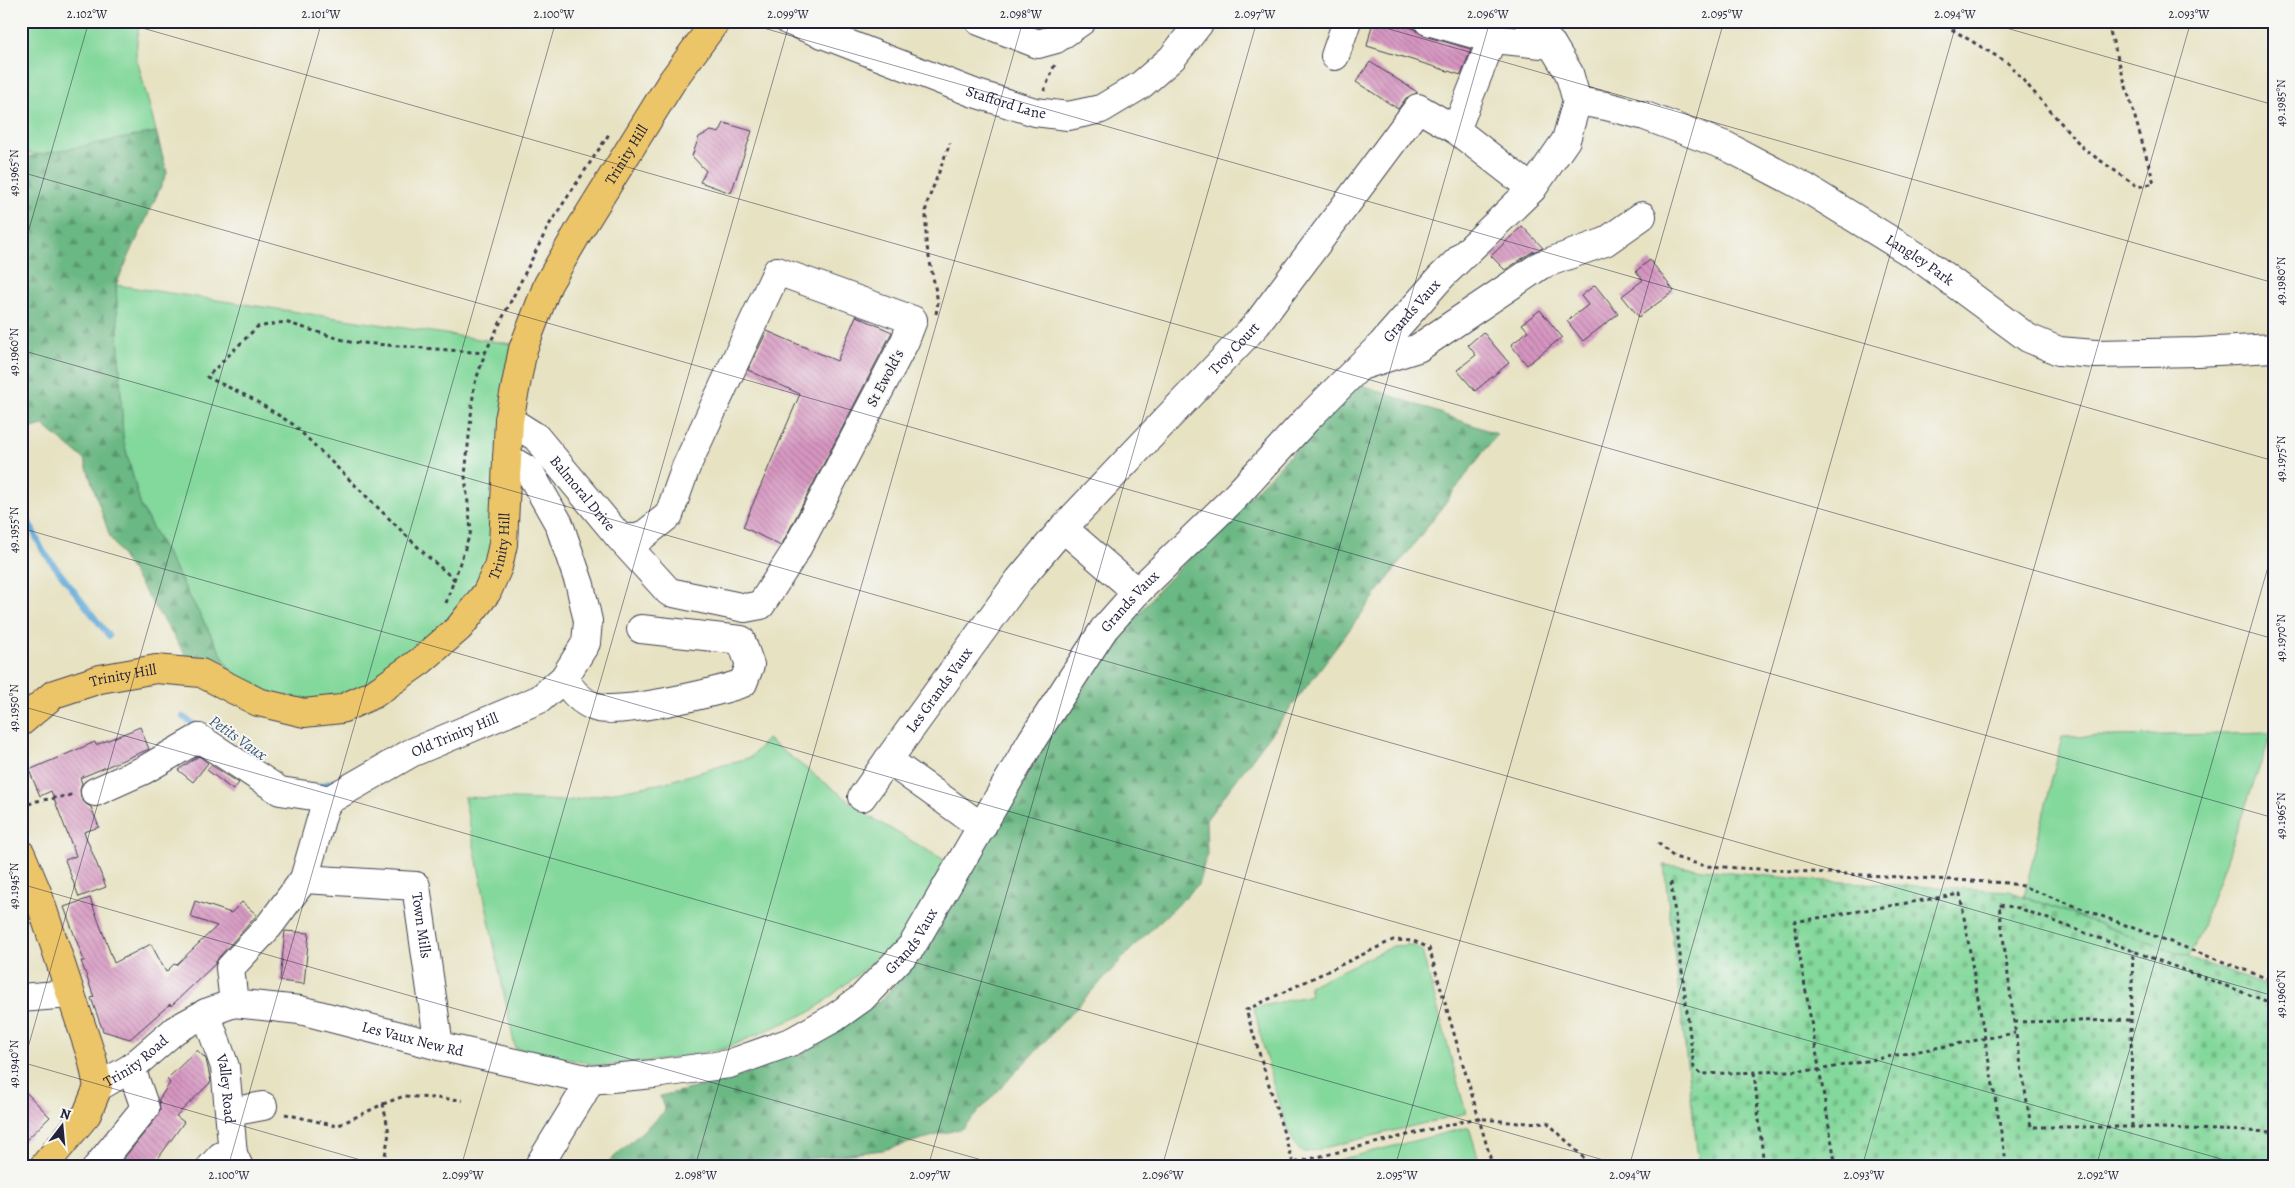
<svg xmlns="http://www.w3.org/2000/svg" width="2295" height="1188" viewBox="0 0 2295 1188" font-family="Alegreya,serif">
<defs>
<pattern id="forest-firs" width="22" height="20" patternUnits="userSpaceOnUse" patternTransform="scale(1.25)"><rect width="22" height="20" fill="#6ab883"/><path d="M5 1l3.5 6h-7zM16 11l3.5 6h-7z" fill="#57956c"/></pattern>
<pattern id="cemetery-stones" width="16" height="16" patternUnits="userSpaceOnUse" patternTransform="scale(1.25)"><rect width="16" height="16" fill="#83d89b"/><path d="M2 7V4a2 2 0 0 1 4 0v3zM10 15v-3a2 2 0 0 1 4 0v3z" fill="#71b986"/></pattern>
<pattern id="building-back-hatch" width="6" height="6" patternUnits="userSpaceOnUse" patternTransform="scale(1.25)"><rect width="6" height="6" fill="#d796c1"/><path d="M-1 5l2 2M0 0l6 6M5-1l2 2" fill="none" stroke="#ae7a9e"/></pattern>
</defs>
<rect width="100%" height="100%" fill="#f6f6f2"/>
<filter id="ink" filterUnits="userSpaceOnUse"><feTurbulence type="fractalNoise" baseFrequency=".02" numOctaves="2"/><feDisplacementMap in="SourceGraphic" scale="10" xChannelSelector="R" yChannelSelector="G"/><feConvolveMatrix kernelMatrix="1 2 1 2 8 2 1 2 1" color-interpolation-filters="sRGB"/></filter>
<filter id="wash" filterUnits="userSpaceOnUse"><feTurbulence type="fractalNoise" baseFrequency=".0096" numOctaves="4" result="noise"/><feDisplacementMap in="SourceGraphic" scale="20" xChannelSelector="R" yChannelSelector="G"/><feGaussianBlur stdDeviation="1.12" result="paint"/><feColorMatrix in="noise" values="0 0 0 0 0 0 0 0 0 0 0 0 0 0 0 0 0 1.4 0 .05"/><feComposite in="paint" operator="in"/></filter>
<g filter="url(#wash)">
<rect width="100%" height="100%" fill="#e7e2c2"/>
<g fill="#83d89b" stroke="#527d6b">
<path d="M21,21H139L136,55L167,173L21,152Z"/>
<path d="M116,285L512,344L491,562L475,595L402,663L341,698L305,700L269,694L235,679L141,507L123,439Z"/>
<path d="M2272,733L2194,948L2188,957L2024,896L2062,737Z"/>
<path d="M767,739L872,818L946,861L901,939L814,1010L724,1049L662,1060L601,1066L515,1048L464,797L567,801L663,783L751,757Z"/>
<path d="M1412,945L1422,951L1466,1113L1303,1153C1283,1140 1261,1035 1254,1008L1311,995L1309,986L1393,946Z"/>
<path d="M1469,1127L1481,1167H1311Z"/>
</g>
<g fill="url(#forest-firs)" stroke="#466d5f">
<path d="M156,132L167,173L116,285L123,439L141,507L235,679L192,665L110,537L84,459L43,425L21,431V158Z"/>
<path d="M1360,384L1497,434L1206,820L1207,854L1198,885L1138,942L963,1128L883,1150L807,1159L769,1167H603L665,1111L660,1096L733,1079L809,1047L879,1002L915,963L1063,715L1156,592Z"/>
</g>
<path fill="url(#cemetery-stones)" stroke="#527d6b" d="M1664,865L1808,880L2009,891L2274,989V1167H1699Z"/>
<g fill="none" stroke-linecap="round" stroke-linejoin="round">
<g stroke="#60a9d8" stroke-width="6">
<path d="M21,506L43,551L109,636"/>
<path d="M183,717L201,729"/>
<path d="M317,787L336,781"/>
</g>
</g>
<g id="blocks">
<g fill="url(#building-back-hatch)">
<path d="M1373,21H1390L1415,29L1424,36L1471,49L1461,75L1367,46Z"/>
<path d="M1370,62L1417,92V93L1406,98L1398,109L1356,82Z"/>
<path d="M724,123L752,131L731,193L700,182L706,171L692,156L699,137L711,131L719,133Z"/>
<path d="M1522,226L1543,248L1532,252L1505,270L1491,256Z"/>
<path d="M1650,260L1674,291L1639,317L1622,296L1643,280L1636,271Z"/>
<path d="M1595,285L1618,314L1583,341L1567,321L1588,305L1581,296Z"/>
<path d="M1540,310L1562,337L1527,365L1511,345L1528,331L1522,324Z"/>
<path d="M856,316L892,332L781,546L743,527L800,394L748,370L767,331L837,361Z"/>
<path d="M1483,332L1509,363L1475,391L1457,370L1476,355L1468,345Z"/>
<path d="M140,727L149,749L80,778L82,783L80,790L81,798L86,804L91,807L99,827L84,832L106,887L79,897L65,860L76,856L51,791L40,796L29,770L95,742L96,745Z"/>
<path d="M199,756L208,763L193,782L178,770Z"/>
<path d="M211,765L239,783L233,790L207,770Z"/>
<path d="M90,898L114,963L151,944L166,972L174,964L176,965L217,926L190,917L195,901L231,913L242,902L257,915L219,957L215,964L171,1006L170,1004L130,1039L103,1031L91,998L94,997L81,961H84L64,907Z"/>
<path d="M285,931L309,933L304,984L280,981Z"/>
<path d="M197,1050L206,1059L211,1082L176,1116L184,1122L152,1167H117L157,1117L160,1110L159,1099L170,1083L167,1079Z"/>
<path d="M21,1087L50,1117L21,1145Z"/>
</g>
</g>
</g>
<g filter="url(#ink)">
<use href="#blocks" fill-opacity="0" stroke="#403f4f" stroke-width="1"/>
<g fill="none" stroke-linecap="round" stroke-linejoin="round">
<defs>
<g id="minor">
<path id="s1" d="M789,21L974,93L1035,112L1068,116L1101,109L1141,85L1172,58L1201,21"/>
<path d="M979,21L1038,44L1056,39L1082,21"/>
<path d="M1428,21L1492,39L1552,45"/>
<path d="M1492,39L1456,130L1532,189"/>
<path d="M1335,56L1347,21"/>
<path id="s2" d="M1577,101L1606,106L1645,116L1726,146L1806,188L1921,259L2028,338L2059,351L2095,354L2198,352L2274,348"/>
<path d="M1364,365L1418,348L1541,265L1605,242L1642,216"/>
<path id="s3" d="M509,420L536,437L620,538H640L669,515L686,467L777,271L913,320L905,341L795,552L761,605L745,608L669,592L620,538"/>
<path id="s4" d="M1137,592L1063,528L1257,324L1418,108L1456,130"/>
<path d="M564,678C571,691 580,701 595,707C617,716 717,692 743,683L750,665L741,640L641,629"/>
<path d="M95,792L144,770L199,738L280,791L313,796L329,800"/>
<path d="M862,797L888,760"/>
<path id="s5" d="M982,827L888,760L1019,580L1063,528"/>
<path id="s6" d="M304,879L416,886L439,1046"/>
<path d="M21,998L69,994"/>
<path id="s7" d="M234,1003L230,968L269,926L304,879L324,809L329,800L411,753L540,699L564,678L586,643L588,621L580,585L559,524L529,471L507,458"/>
<path id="s8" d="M206,1013L225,1067L233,1154L239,1167"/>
<path id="s9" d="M98,1087L131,1068L175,1030L206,1013L234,1003L300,1010L439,1046L590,1080L654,1074L729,1064L793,1041L834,1018L862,998L912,946L1032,740L1104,629L1137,592L1233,499L1306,420L1382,344L1441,277L1532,189L1566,140L1577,101L1569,73L1552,45L1529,21"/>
<path d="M230,1112L263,1106"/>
<path d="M97,1167L145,1108L131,1068"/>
<path d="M211,1167L221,1156L233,1154"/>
<path d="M538,1167L582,1095L590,1080"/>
</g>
<g id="major">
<path id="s10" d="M21,722L54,694L100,679L156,669L201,673L258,702L304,713L341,709L374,694L422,660L459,628L487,592L498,567L503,544L509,420L523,349L548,284L580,229L672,81L716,21"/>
<path d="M21,854L37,892L92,1058L98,1087L87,1114L43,1167"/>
</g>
</defs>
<use href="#minor" stroke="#403f4f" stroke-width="30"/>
<use href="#major" stroke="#403f4f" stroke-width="30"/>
<g stroke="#403f4f" stroke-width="3" stroke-dasharray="4 4" stroke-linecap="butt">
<path d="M1938,21L2008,63L2084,149L2138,187L2154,183L2107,21"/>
<path d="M1044,91L1055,64"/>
<path d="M936,314L938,302L926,242V206L950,143"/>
<path d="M455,580L426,555L294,425L251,398L207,377L257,327L285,322L350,342L485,353"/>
<path d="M446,603L471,531L465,476L474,386L485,353L549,225L609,134"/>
<path d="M21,807L37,801L72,795"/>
<path d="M1658,843L1674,857L1705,866L2007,883L2022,886L2274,981"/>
<path d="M1671,882L1694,1068L1701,1074L1818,1070L2015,1033"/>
<path d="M2274,1004L2019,908L1999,905L2014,1022L2031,1127H2132L2274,1132"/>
<path d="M2014,1022L2131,1020"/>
<path d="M1754,1072L1764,1167"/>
<path d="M383,1104L404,1096L463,1100"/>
<path d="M285,1114L337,1126L383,1104L389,1133L383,1167"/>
<path d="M2132,1127L2131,1020L2133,950"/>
<path d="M1293,1163L1246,1010L1393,940L1414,941L1429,948L1493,1167"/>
<path d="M1295,1167L1293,1163L1477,1118L1518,1123L1547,1122L1585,1159"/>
<path d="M1836,1167L1794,922L1960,894L2007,1167"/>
<path d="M2271,1167L2274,1163"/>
</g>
<use href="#minor" stroke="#fff" stroke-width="28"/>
<use href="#major" stroke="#edc569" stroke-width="28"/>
</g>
</g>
<path fill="none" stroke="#22223b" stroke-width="1" stroke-opacity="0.45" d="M118,21L2274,639M739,21L2274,461M1361,21L2274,283M1982,21L2274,105M21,172L2274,818M21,257L89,21M21,350L2274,996M21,528L2249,1167M21,706L1628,1167M21,884L1006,1167M21,1062L385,1167M21,1072L322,21M228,1167L556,21M461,1167L790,21M695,1167L1023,21M928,1167L1257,21M1162,1167L1490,21M1395,1167L1724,21M1629,1167L1957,21M1862,1167L2191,21M2096,1167L2274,546"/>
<g text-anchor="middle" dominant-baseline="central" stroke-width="4" stroke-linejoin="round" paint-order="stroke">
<g font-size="15" fill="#22223b" stroke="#f6f6f2">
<text stroke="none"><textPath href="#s1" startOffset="232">Stafford Lane</textPath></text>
<text stroke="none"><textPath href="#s10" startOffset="1000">Trinity Hill</textPath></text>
<text stroke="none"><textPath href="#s2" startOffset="381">Langley Park</textPath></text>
<text stroke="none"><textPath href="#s9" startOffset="1701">Grands Vaux</textPath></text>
<text stroke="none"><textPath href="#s4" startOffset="346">Troy Court</textPath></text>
<text transform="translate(885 378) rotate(-62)">St Ewold's</text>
<text stroke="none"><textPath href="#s3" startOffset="105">Balmoral Drive</textPath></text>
<text stroke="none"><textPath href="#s10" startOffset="580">Trinity Hill</textPath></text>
<text stroke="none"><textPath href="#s9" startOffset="1296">Grands Vaux</textPath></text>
<text stroke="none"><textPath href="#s10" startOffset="115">Trinity Hill</textPath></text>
<text stroke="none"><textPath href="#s5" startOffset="202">Les Grands Vaux</textPath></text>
<text stroke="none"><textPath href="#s7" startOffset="376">Old Trinity Hill</textPath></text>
<text stroke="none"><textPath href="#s6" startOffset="152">Town Mills</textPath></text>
<text stroke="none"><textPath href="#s9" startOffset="891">Grands Vaux</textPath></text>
<text stroke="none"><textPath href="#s9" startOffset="344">Les Vaux New Rd</textPath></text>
<text stroke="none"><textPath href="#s9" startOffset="46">Trinity Road</textPath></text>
<text stroke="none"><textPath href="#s8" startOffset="79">Valley Road</textPath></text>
</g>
<g font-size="16" font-style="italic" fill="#3b587a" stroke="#f6f6f2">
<text transform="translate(238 738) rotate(35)">Petits Vaux</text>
</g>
</g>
<rect width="2295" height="1188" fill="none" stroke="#f6f6f2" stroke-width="55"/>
<g transform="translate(62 1126) rotate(16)" stroke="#f6f6f2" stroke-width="4" paint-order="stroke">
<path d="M0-4L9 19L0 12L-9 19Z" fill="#22223b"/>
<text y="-8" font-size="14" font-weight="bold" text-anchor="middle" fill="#22223b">N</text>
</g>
<rect x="28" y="28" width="2240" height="1132" fill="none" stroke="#22223b" stroke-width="2"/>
<g font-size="12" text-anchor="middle" fill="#22223b">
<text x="87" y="18">2.102°W</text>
<text x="321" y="18">2.101°W</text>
<text x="554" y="18">2.100°W</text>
<text x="788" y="18">2.099°W</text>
<text x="1021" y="18">2.098°W</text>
<text x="1255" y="18">2.097°W</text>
<text x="1488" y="18">2.096°W</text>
<text x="1722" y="18">2.095°W</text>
<text x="1955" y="18">2.094°W</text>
<text x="2189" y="18">2.093°W</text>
<text transform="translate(2281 103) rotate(-90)" y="4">49.1985°N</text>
<text transform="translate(14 173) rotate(-90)" y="4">49.1965°N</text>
<text transform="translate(2281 281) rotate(-90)" y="4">49.1980°N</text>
<text transform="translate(14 352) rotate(-90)" y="4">49.1960°N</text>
<text transform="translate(2281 459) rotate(-90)" y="4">49.1975°N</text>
<text transform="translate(14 530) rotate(-90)" y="4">49.1955°N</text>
<text transform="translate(2281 638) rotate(-90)" y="4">49.1970°N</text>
<text transform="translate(14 708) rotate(-90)" y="4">49.1950°N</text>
<text transform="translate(2281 816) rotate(-90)" y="4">49.1965°N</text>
<text transform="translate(14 886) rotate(-90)" y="4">49.1945°N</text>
<text transform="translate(2281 994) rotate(-90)" y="4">49.1960°N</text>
<text transform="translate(14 1064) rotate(-90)" y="4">49.1940°N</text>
<text x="229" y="1179">2.100°W</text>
<text x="463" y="1179">2.099°W</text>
<text x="696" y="1179">2.098°W</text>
<text x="930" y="1179">2.097°W</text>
<text x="1163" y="1179">2.096°W</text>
<text x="1397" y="1179">2.095°W</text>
<text x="1630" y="1179">2.094°W</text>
<text x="1864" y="1179">2.093°W</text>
<text x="2098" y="1179">2.092°W</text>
</g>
</svg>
